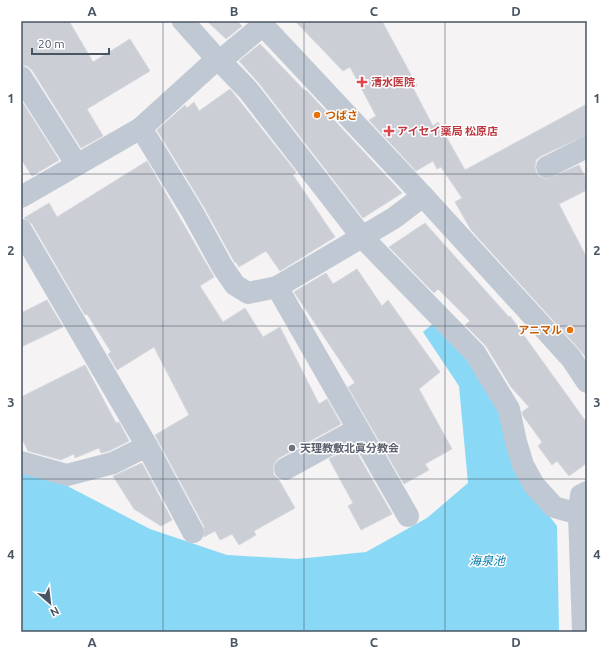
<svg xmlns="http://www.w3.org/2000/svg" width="608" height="653" viewBox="0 0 608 653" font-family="Ubuntu,'Noto Sans JP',sans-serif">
<rect width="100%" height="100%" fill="#f5f3f3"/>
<path fill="#88d8f6" d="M434,323L488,385L526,486L557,526L559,632H21V472L50,477L150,529L227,555L297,559L366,552L427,518L468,483L459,386L423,332Z"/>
<g fill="#ccced5" stroke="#d6d8df">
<path d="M21,21H69L93,62L130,39L150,71L87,109L103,136L81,148L32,70L27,66L21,65Z"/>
<path d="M207,21H237L242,26L226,39Z"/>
<path d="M295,21H382L417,86L413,88L433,126L438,122L465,170L587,104V135L541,156L536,160L535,167L536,172L540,177L547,179L579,165L587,180V190L559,204L587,258V359L580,350L471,230L455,202L462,198L441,167L437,169L433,161L416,171L369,120L376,116L350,67L343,71Z"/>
<path d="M260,44L305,91L306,90L402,193L363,218L258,82L239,61Z"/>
<path d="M230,89L296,172L293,175L335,237L280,271L266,251L239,267L236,262L235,263L204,207L157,130L185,105L187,108L194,102L199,111Z"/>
<path d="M21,100L59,160L32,176L21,159Z"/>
<path d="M147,161L214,277L200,286L223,322L245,308L263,337L280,327L319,404L327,399L341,424L279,458L275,462L273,468L274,475L279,480L295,508L254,531L256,535L239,545L232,534L220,540L215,531L204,537V526L155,435L189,415L154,347L117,370L108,354L111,352L87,314L85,315L32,224L24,218L49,203L57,217Z"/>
<path d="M425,223L509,317L510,316L587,423V463L569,476L557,461L552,465L538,446L542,442L523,416L522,412L529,407L511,387L486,346L465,325L470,321L438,289L434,293L389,247Z"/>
<path d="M357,269L382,306L388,300L440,372L419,389L452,449L425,464L429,470L404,484L348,387L355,383L294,292L326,273L333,284Z"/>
<path d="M47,300L63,327L21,347V313Z"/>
<path d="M85,365L116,423L119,422L129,441L109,451L101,453L99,448L75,458L74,454L61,460L28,451L21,437V397Z"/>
<path d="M353,446L392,514L361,530L348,506L353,503L329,459Z"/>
<path d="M142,463L172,520L161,526L134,509L113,476Z"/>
</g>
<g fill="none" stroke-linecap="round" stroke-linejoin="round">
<g stroke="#c0c9d3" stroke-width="22">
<path d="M183,21L217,59"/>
<path d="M259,21L423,196L571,358L587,382"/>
<path d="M220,61L248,90L362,237L475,353L509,409L516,442L523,465L534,485L554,507L579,514"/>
<path d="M21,77L77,165"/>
<path d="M141,128L193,213L222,266L235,285L248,293L277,287L394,218L423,196"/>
<path d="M547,167L587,147"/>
<path d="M21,197L141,128L217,59L220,61L263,25"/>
<path d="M21,230L147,446L113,463L67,475L21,462"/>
<path d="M277,287L408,516"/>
<path d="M147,446L193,532"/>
<path d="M285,469L358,429"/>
<path d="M583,632L579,514L581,495L587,492"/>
</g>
</g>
<path fill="none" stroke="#485563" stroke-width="1" stroke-opacity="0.55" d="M163,21V632M304,21V632M445,21V632M21,174H587M21,326H587M21,479H587"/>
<g fill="#e0444e" stroke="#fff" stroke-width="1.5">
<path d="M360 76h4v4h4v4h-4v4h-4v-4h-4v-4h4z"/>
<path d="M387 125h4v4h4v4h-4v4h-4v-4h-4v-4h4z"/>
</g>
<g fill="#e8710a" stroke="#fff" stroke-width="1.5">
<circle cx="317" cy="115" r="4"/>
<circle cx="570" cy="330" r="4"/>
</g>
<circle fill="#6b7280" stroke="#fff" stroke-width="1.5" cx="292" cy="448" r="4"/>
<g text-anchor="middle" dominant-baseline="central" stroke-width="3" stroke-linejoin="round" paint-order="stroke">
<g font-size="11" font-weight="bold" fill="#be3a42" stroke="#fff" text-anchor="start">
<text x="371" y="82">清水医院</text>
<text x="397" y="131">アイセイ薬局 松原店</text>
</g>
<g font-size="11" font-weight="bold" fill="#c56008" stroke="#fff" text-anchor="start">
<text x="325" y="115">つばさ</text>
<text x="562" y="330" text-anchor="end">アニマル</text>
</g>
<g font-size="11" font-weight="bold" fill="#5b616d" stroke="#fff" text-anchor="start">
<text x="300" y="448">天理教敷北眞分教会</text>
</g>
<g font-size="12" font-style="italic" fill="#027ead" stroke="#fff">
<text x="487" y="560">海泉池</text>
</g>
</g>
<rect width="608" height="653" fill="none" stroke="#ffffff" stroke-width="44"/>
<g transform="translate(50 603) rotate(152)" stroke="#ffffff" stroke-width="3" paint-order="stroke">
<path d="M0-3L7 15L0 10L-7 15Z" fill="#485563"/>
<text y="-6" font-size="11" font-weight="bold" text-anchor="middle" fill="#485563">N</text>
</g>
<path d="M32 48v6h77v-6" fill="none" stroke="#485563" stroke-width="2"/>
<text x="38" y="48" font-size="12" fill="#485563" stroke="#ffffff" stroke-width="3" paint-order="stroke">20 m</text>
<rect x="22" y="22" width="564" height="609" fill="none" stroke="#485563" stroke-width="1.5"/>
<g font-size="13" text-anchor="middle" font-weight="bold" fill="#485563">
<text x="92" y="16">A</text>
<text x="234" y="16">B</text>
<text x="374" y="16">C</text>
<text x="516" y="16">D</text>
<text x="11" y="103">1</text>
<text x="597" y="103">1</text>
<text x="11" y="255">2</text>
<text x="597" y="255">2</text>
<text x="11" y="407">3</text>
<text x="597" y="407">3</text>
<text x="11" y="559">4</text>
<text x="597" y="559">4</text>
<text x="92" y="647">A</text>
<text x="234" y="647">B</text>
<text x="374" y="647">C</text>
<text x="516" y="647">D</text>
</g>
</svg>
